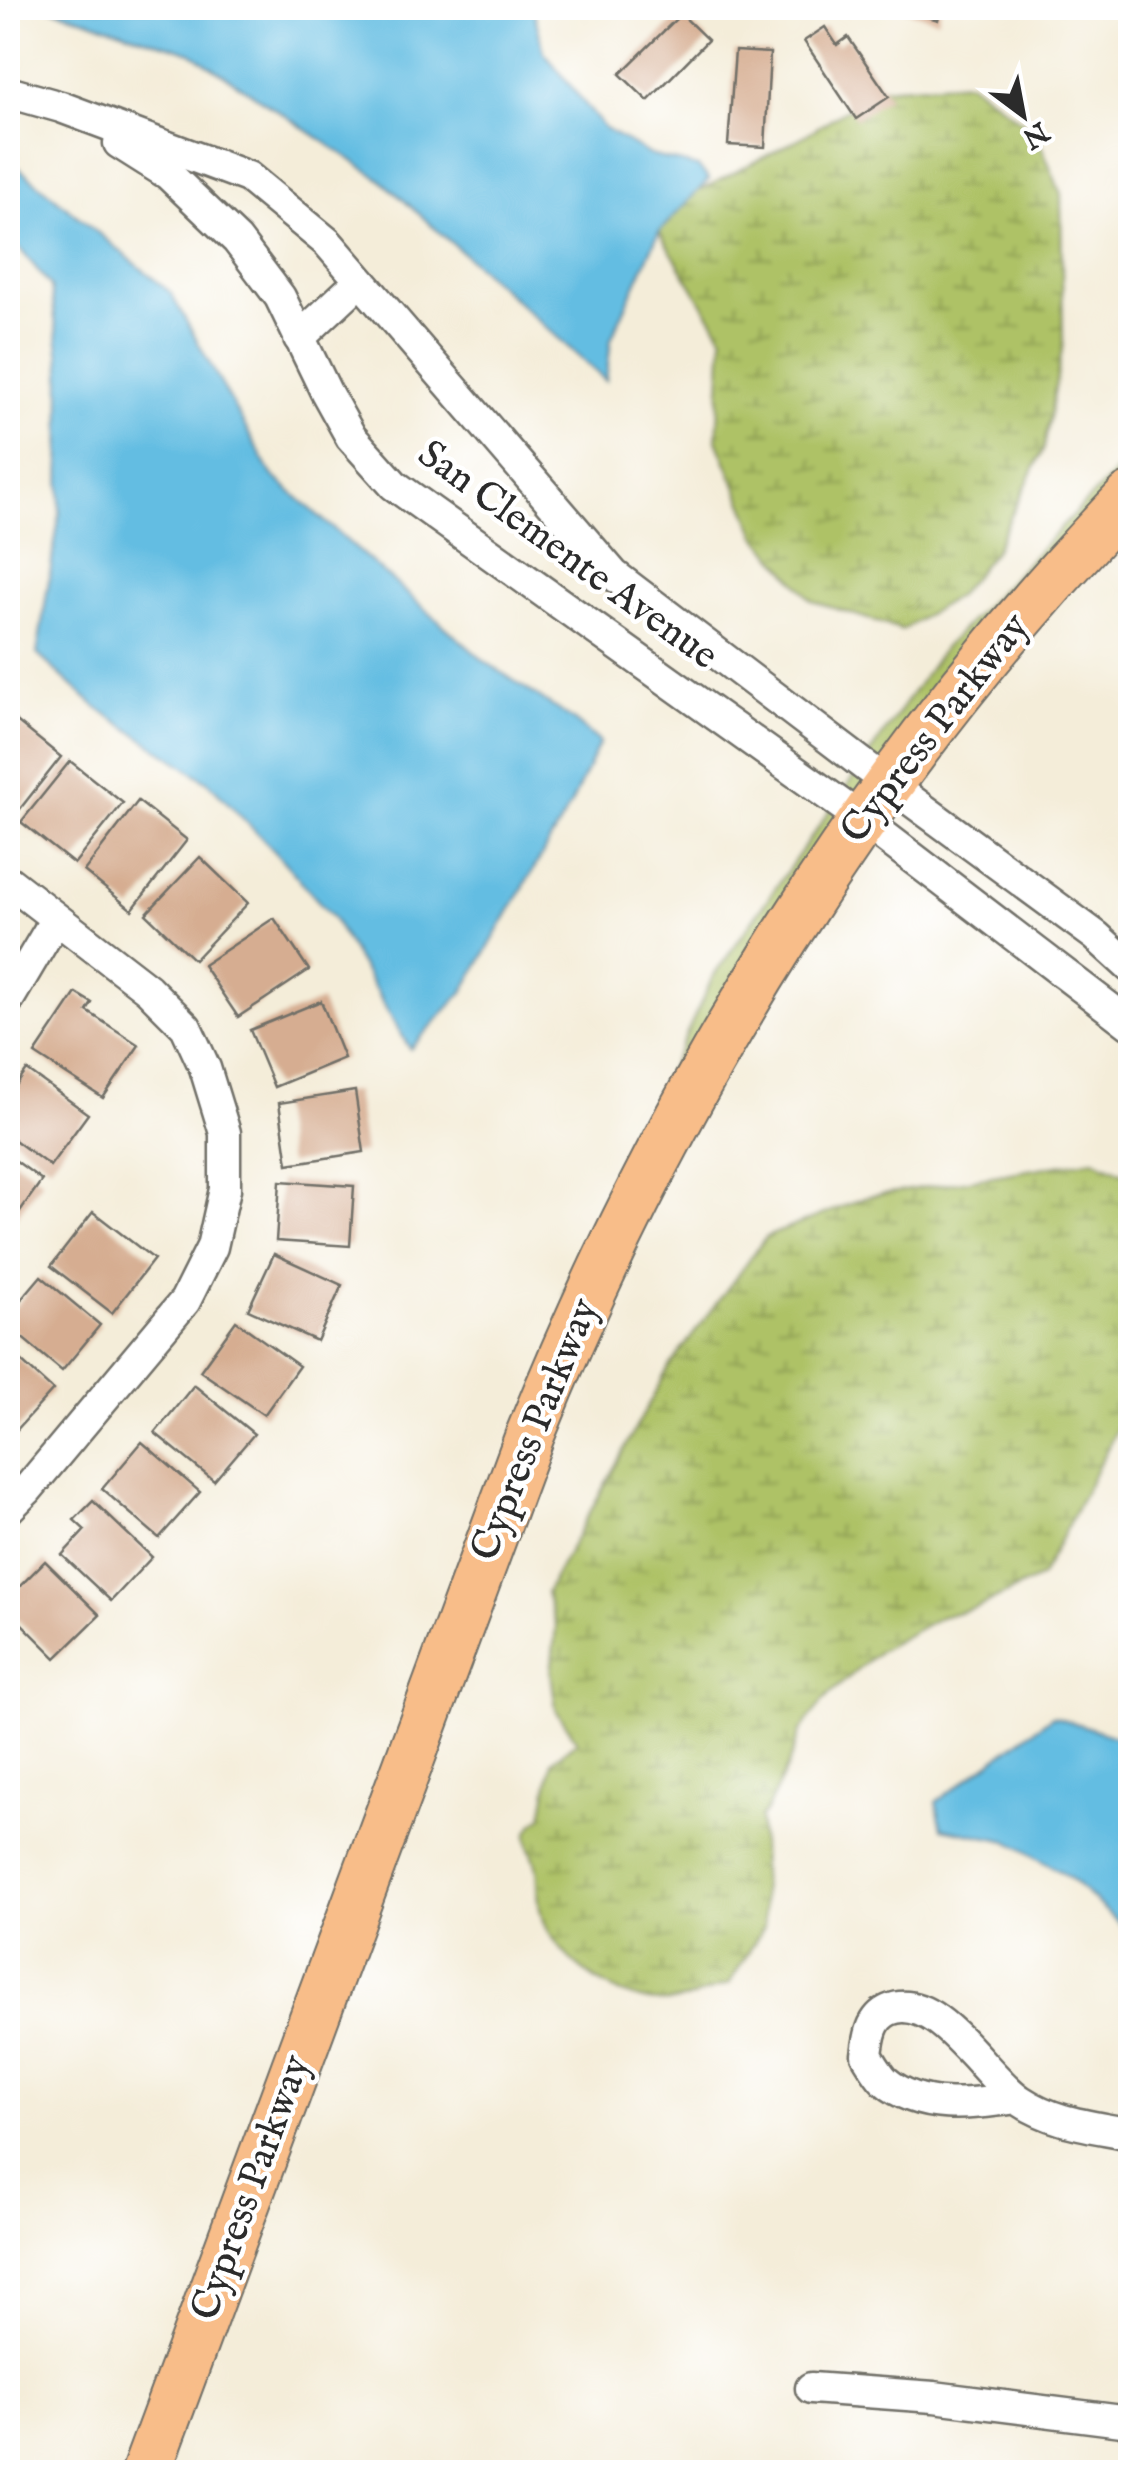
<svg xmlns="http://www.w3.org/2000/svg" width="1138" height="2480" viewBox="0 0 1138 2480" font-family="'IM FELL English',serif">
<defs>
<pattern id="wetland-marsh" width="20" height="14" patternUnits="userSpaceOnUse" patternTransform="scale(2.5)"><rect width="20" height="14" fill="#aec266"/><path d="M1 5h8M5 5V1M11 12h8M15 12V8" fill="none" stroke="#8e9e54"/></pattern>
</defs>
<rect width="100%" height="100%" fill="#fff"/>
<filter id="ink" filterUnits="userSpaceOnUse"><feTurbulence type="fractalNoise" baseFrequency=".01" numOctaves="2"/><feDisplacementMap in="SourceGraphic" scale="20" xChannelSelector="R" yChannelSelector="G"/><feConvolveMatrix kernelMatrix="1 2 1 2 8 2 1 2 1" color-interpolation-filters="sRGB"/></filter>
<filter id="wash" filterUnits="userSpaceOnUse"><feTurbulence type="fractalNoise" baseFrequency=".0048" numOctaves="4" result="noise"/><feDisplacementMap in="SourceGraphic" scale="40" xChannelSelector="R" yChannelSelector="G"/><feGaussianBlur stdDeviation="2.25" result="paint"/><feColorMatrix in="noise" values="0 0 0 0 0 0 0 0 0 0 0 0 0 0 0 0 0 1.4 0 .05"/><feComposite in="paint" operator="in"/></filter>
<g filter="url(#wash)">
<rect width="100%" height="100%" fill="#f4edd9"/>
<path fill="#aec266" stroke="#6c7648" stroke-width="2.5" d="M1130,457V476L1085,522L564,1296L713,977L943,649Z"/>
<g fill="url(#wetland-marsh)" stroke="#6c7648" stroke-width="2.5">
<path d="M969,82L1036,132L1061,194L1063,344L1044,448L994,551L958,595L902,630L812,601L757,536L717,440L723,337L659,232L693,194L804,136L880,88Z"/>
<path d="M1094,1159L1130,1176V1404L1041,1577L978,1607L940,1617L879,1651L824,1699L800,1732L787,1768L765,1813L760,1817L764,1927L729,1984C710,1990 689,2001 669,2002C621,2006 550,1958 540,1909C537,1896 539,1883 537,1870C532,1842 515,1837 542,1817L552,1761L577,1741L556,1710L551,1673L556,1626L546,1593L669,1367L766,1237L867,1197Z"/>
</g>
<g fill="#64bde2" stroke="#487486" stroke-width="2.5">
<path d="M50,8H533L544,52L604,128L650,155L698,167L709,179L659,232L611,339L606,381L380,179L191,53Z"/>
<path d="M8,159L170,292L272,475L483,660L573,720L600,742L570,806L463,992L410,1049L333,918L277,854L209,783L96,707L37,654L60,512L61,368L51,286L20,249L8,248Z"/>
<path d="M1053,1716L1130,1741V1929L1121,1925L1068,1876L1008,1841L942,1828L936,1802Z"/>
</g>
<g id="blocks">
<g fill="#d6ad91">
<path d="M897,8H941L938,20Z"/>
<path d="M681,14L708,40L648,101L620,74Z"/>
<path d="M825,27L837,45L848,37L889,97L856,119L804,41Z"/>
<path d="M735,51L770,53L765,147L728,145Z"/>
<path d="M8,714L61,757L12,819L8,815Z"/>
<path d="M70,761L123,803L74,864L21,822Z"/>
<path d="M138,801L187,840L132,910L84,871Z"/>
<path d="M200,857L248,903L194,960L146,914Z"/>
<path d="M274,918L309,970L238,1017L203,965Z"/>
<path d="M76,993L92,1003L87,1011L139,1045L103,1098L35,1054Z"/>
<path d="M321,1001L344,1058L274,1087L250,1030Z"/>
<path d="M27,1070L88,1114L50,1166L8,1135V1097Z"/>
<path d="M355,1091L364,1152L288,1164L279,1103Z"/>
<path d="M8,1155L42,1180L8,1228Z"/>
<path d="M280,1181L354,1186L350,1246L276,1241Z"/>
<path d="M93,1212L154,1259L112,1313L51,1266Z"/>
<path d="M274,1254L342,1285L317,1341L248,1310Z"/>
<path d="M41,1276L100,1325L62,1371L8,1326V1315Z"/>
<path d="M236,1321L299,1366L264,1415L200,1371Z"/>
<path d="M8,1349L53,1390L13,1434L8,1429Z"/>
<path d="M194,1385L254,1434L214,1481L155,1433Z"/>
<path d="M142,1442L200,1492L159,1538L102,1489Z"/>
<path d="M93,1501L152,1557L111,1601L62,1555L85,1530L74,1520Z"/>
<path d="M45,1561L100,1615L56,1658L8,1610V1598Z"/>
</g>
</g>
</g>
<g filter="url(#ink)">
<use href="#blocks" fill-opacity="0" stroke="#716f68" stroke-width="2.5"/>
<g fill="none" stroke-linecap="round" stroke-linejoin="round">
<defs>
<g id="minor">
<path d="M8,92L61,107L248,177L328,243L614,575L889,784L1096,936L1130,967"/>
<path d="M119,143L168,174L237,240L280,297L326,392L351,437L394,485L863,820L1130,1024"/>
<path d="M299,338L347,293"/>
<path d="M8,881L148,989L186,1027L205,1068L225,1133V1189L212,1247L185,1301L26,1491L8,1509"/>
<path d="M8,1000L56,919"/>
<path d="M1016,2098C973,2104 921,2112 885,2081C878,2074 872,2063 867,2055C869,2038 871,2018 889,2010C936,1989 986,2079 1021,2101C1054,2123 1092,2126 1130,2134"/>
<path d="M811,2388L934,2397L1130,2422"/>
</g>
<path id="primary" d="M146,2472L530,1435C670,1088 870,766 1130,497"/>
</defs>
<use href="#minor" stroke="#716f68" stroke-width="35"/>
<use href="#primary" stroke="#716f68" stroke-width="52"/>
<use href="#minor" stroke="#fff" stroke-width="30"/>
<use href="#primary" stroke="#f8bd89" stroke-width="48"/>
</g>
</g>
<g text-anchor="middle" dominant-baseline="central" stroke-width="9" stroke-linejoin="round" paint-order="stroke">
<g font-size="40" fill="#2b2b2b" stroke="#fff">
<text transform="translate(567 556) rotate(36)">San Clemente Avenue</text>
<text transform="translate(936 729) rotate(-52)">Cypress Parkway</text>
<text transform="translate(536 1430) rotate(-68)">Cypress Parkway</text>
<text transform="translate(252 2188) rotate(-70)">Cypress Parkway</text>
</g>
</g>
<rect width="1138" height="2480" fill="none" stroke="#fff" stroke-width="40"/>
<g transform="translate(1023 115) rotate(148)" stroke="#ffffff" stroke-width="8" paint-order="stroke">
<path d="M0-8L18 38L0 25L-18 38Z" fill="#2b2b2b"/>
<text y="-15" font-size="28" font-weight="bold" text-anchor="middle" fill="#2b2b2b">N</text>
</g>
</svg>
